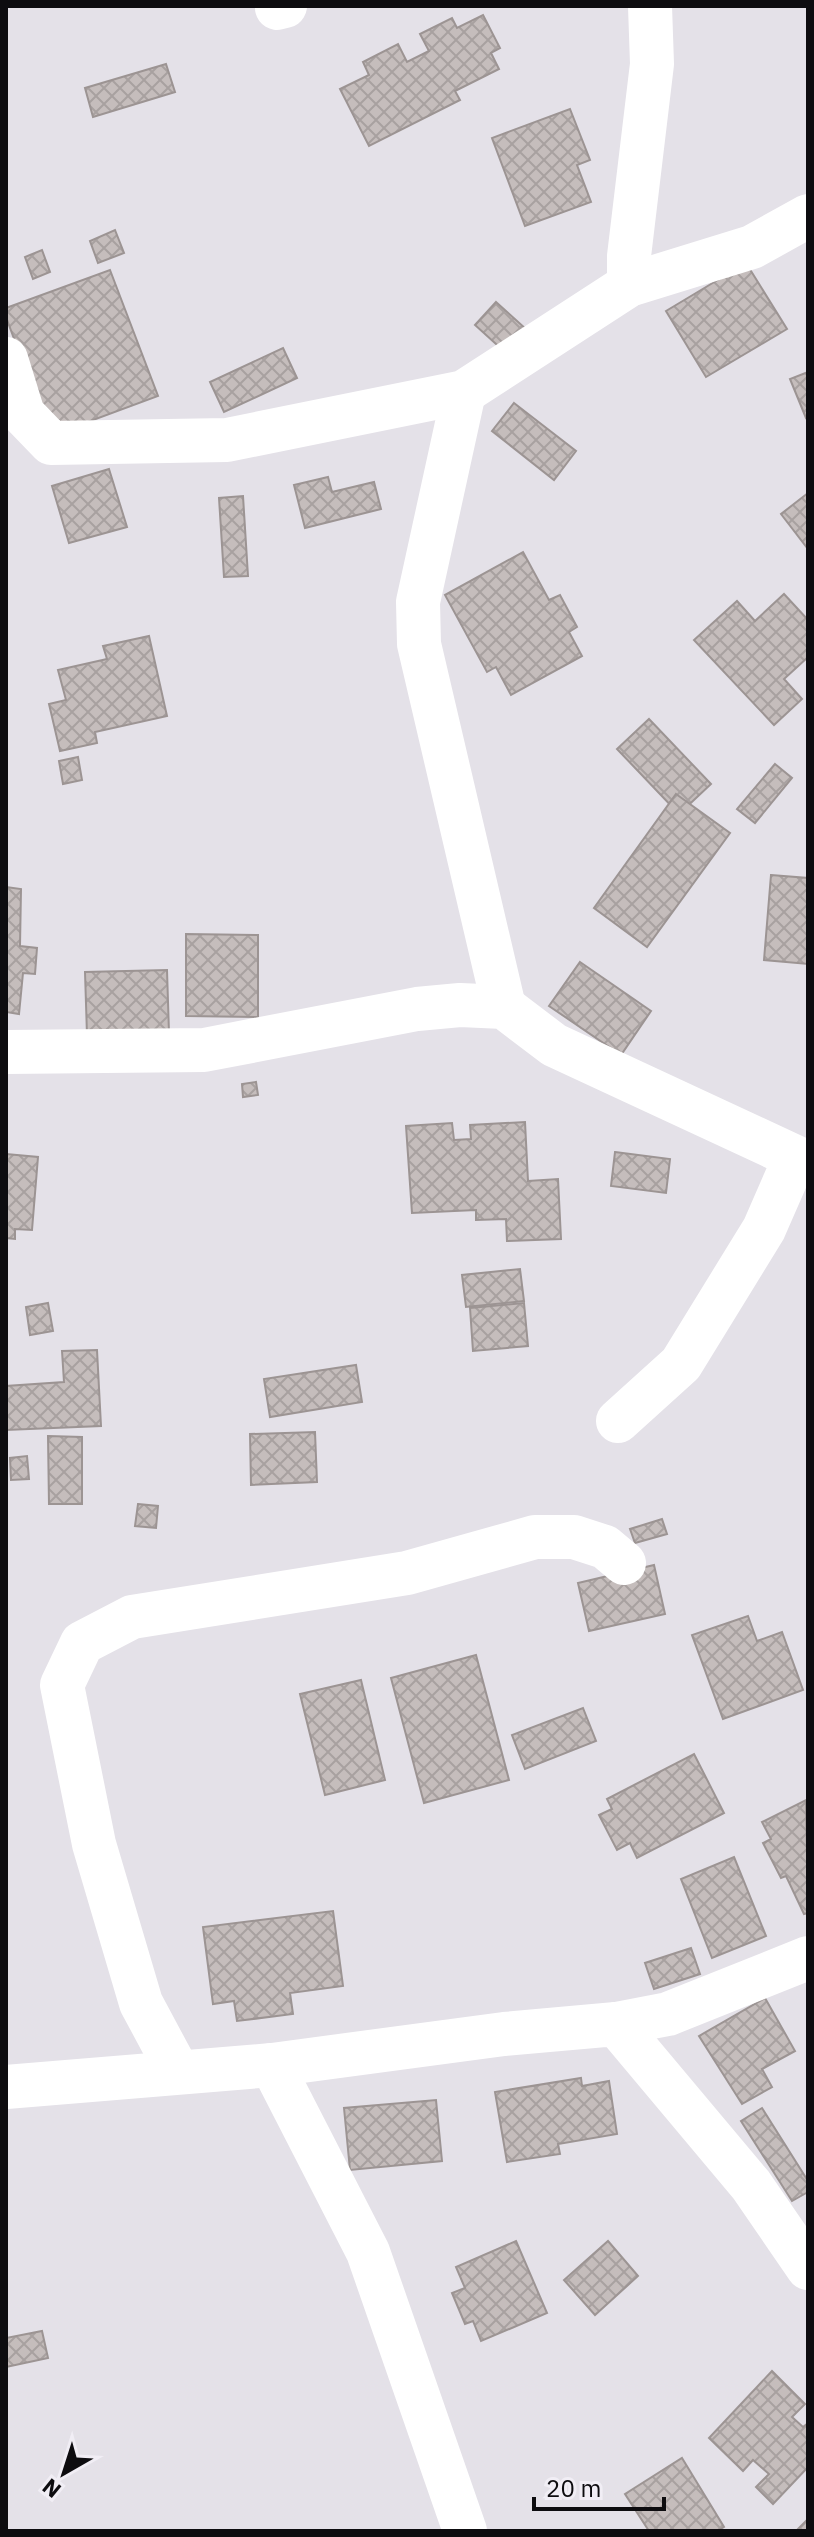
<svg xmlns="http://www.w3.org/2000/svg" width="814" height="2537" viewBox="0 0 814 2537" font-family="'IBM Plex Sans',sans-serif">
<defs>
<pattern id="building-cross-hatch" width="8" height="8" patternUnits="userSpaceOnUse" patternTransform="scale(2)"><rect width="8" height="8" fill="#c5bdbc"/><path d="M0 0l8 8M0 8l8-8" fill="none" stroke="#a8a1a0"/></pattern>
</defs>
<rect width="100%" height="100%" fill="#e4e1e8"/>
<g fill="url(#building-cross-hatch)" stroke="#9c9493" stroke-width="2">
<path d="M483,15L500,48L491,53L499,69L455,91L460,100L369,146L340,89L369,75L363,62L398,44L407,62L429,51L420,34L452,18L457,28Z"/>
<path d="M166,64L175,92L93,117L85,88Z"/>
<path d="M570,109L590,160L577,165L591,202L525,226L492,138Z"/>
<path d="M115,230L124,253L98,263L90,241Z"/>
<path d="M42,250L50,272L33,279L25,257Z"/>
<path d="M746,263L787,329L706,377L666,311Z"/>
<path d="M110,270L158,396L50,436L6,317V308Z"/>
<path d="M496,302L526,329L506,353L475,325Z"/>
<path d="M283,348L297,378L224,412L210,382Z"/>
<path d="M808,372V417L806,418L790,379Z"/>
<path d="M514,403L576,451L554,480L492,431Z"/>
<path d="M109,469L127,527L69,543L52,486Z"/>
<path d="M328,477L332,492L374,482L381,509L305,528L294,485Z"/>
<path d="M808,493V549L781,514Z"/>
<path d="M243,496L248,576L224,577L219,498Z"/>
<path d="M523,552L549,600L560,595L577,627L569,632L582,656L511,695L496,667L487,672L445,595Z"/>
<path d="M784,594L808,620V657L784,679L802,699L774,725L694,640L737,601L755,621Z"/>
<path d="M149,636L167,716L95,732L97,743L60,751L49,704L66,700L58,670L107,659L103,646Z"/>
<path d="M649,719L711,784L679,814L617,749Z"/>
<path d="M78,757L82,780L63,784L59,761Z"/>
<path d="M775,764L792,778L755,823L737,809Z"/>
<path d="M676,794L730,833L647,947L594,908Z"/>
<path d="M771,875L808,878V964L764,960Z"/>
<path d="M6,887L21,889L20,946L37,948L35,974L23,973L19,1014L6,1012Z"/>
<path d="M186,934L258,935V1017L186,1016Z"/>
<path d="M580,962L651,1011L621,1055L549,1006Z"/>
<path d="M167,970L169,1033L87,1035L85,972Z"/>
<path d="M256,1082L258,1095L243,1097L242,1084Z"/>
<path d="M525,1122L528,1181L558,1179L561,1239L507,1241L506,1219L476,1220V1210L412,1213L406,1126L452,1123L454,1140L471,1139L470,1125Z"/>
<path d="M615,1152L670,1159L666,1193L611,1186Z"/>
<path d="M6,1154L38,1157L32,1230L15,1229V1239L6,1238Z"/>
<path d="M520,1269L524,1301L466,1307L462,1275Z"/>
<path d="M48,1303L53,1331L30,1335L26,1307Z"/>
<path d="M524,1303L528,1346L473,1351L470,1308Z"/>
<path d="M97,1350L101,1426L6,1430V1386L64,1382L62,1351Z"/>
<path d="M356,1365L362,1402L270,1417L264,1379Z"/>
<path d="M315,1432L317,1482L251,1485L250,1434Z"/>
<path d="M48,1436L82,1437V1504H49Z"/>
<path d="M27,1456L29,1479L11,1480L10,1458Z"/>
<path d="M138,1504L158,1506L156,1528L135,1526Z"/>
<path d="M662,1519L667,1534L635,1543L630,1529Z"/>
<path d="M654,1565L665,1614L589,1631L578,1583Z"/>
<path d="M748,1616L757,1641L782,1632L803,1690L723,1719L692,1635Z"/>
<path d="M476,1655L509,1780L424,1803L391,1678Z"/>
<path d="M361,1680L385,1780L325,1795L300,1694Z"/>
<path d="M583,1708L596,1741L525,1769L512,1735Z"/>
<path d="M694,1754L724,1813L637,1858L630,1843L617,1850L599,1815L612,1809L607,1799Z"/>
<path d="M806,1800L808,1913L804,1914L786,1876L781,1878L763,1843L771,1839L762,1822Z"/>
<path d="M734,1857L766,1936L712,1958L681,1879Z"/>
<path d="M333,1911L343,1986L290,1993L293,2014L237,2021L234,2001L213,2004L203,1927Z"/>
<path d="M691,1948L700,1974L654,1989L645,1963Z"/>
<path d="M765,1998L795,2051L762,2069L772,2087L742,2104L699,2036Z"/>
<path d="M581,2078L582,2086L609,2081L617,2134L558,2144L560,2154L507,2162L495,2092Z"/>
<path d="M436,2100L442,2161L350,2170L344,2108Z"/>
<path d="M762,2108L808,2181V2192L792,2201L741,2121Z"/>
<path d="M516,2241L547,2313L481,2341L473,2321L465,2324L452,2293L465,2288L456,2267Z"/>
<path d="M608,2241L638,2276L595,2315L564,2280Z"/>
<path d="M42,2331L48,2358L6,2367V2338Z"/>
<path d="M772,2371L805,2404L792,2417L803,2427L808,2423V2467L773,2504L756,2487L769,2474L753,2460L743,2471L709,2438Z"/>
<path d="M682,2458L724,2527L717,2531H649L625,2494Z"/>
<path d="M808,2519V2531H796Z"/>
</g>
<g fill="none" stroke-linecap="round" stroke-linejoin="round">
<g stroke="#fff" stroke-width="44">
<path d="M277,8L285,6"/>
<path d="M629,285V256L652,64L650,6"/>
<path d="M6,359L23,414L51,443L227,440L464,392L629,285L752,247L808,216"/>
<path d="M464,392L418,602L419,644L504,1007"/>
<path d="M6,1052L204,1050L417,1009L460,1005L504,1007L554,1045L808,1163"/>
<path d="M618,1421L681,1364L764,1229L795,1158"/>
<path d="M616,2024L668,2014L808,1958"/>
<path d="M272,2065L368,2252L465,2531"/>
<path d="M178,2072L141,2003L94,1844L62,1685L82,1643L132,1617L407,1573L535,1537H574L605,1547L624,1563"/>
<path d="M6,2087L272,2065L504,2034L616,2024L751,2185L808,2268"/>
</g>
</g>
<rect width="814" height="2537" fill="none" stroke="#0d0c0f" stroke-width="16"/>
<g transform="translate(64 2473) rotate(219)" stroke="#f1eef5" stroke-width="6" paint-order="stroke">
<path d="M0-6L14 30L0 20L-14 30Z" fill="#0d0c0f"/>
<text y="-12" font-size="22" font-weight="bold" text-anchor="middle" fill="#0d0c0f">N</text>
</g>
<path d="M534 2497v12h130v-12" fill="none" stroke="#0d0c0f" stroke-width="4"/>
<text x="546" y="2497" font-size="24" fill="#0d0c0f" stroke="#f1eef5" stroke-width="6" paint-order="stroke">20 m</text>
</svg>
